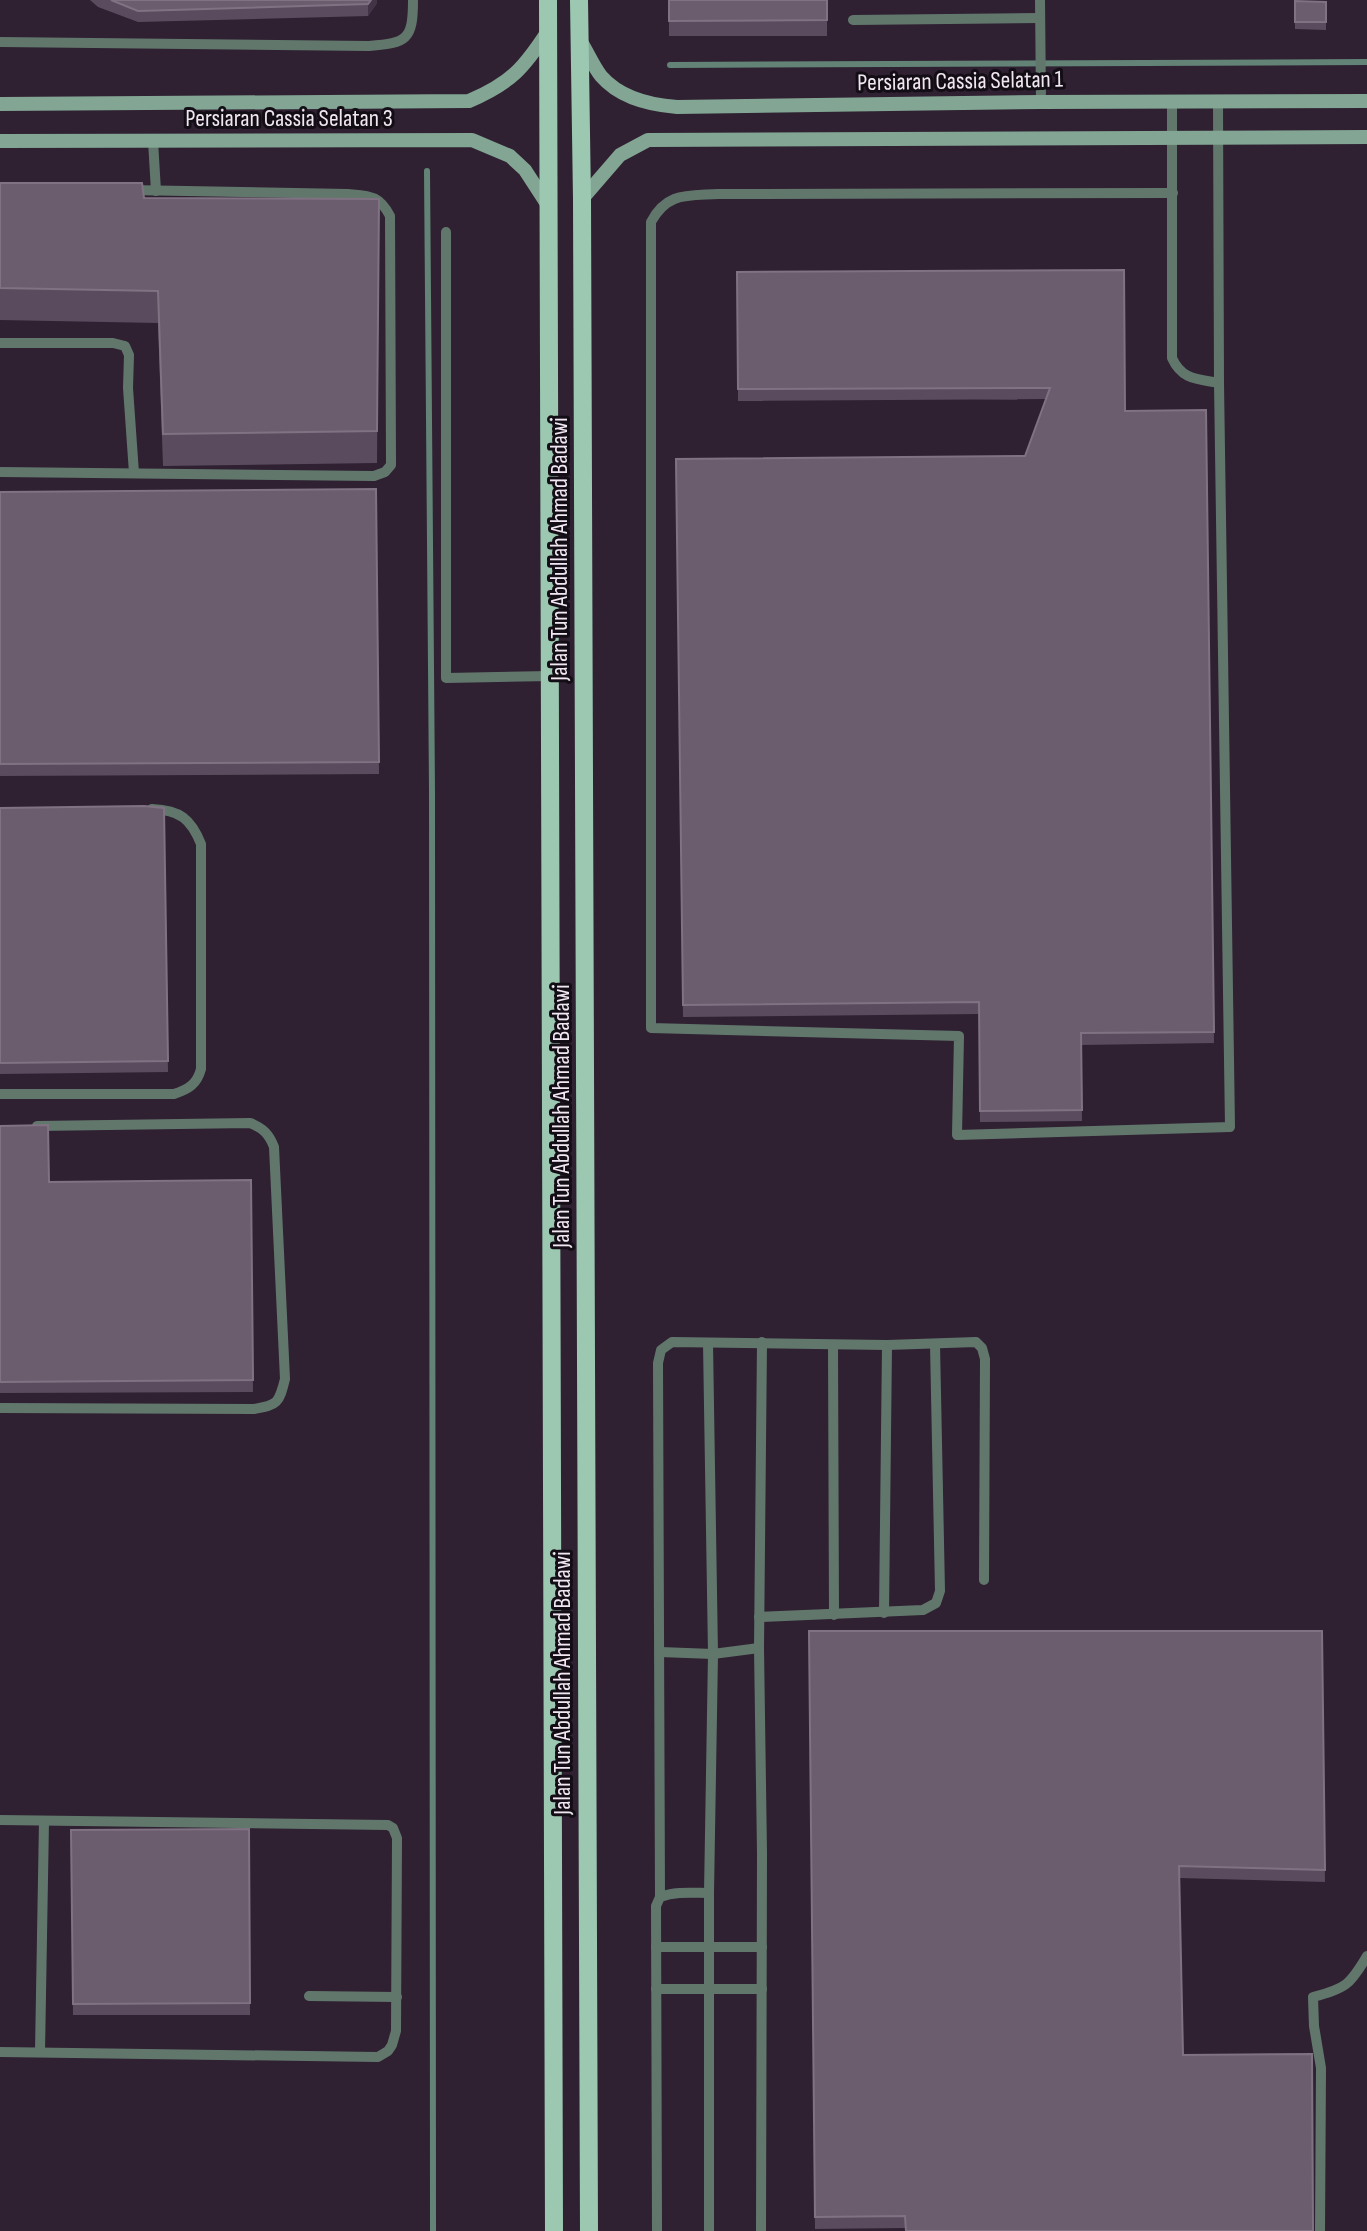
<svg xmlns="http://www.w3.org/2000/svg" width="1367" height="2231" viewBox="0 0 1367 2231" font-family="'Sofia Sans Condensed',sans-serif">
<rect width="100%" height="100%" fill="#2f2132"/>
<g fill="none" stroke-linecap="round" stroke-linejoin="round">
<g stroke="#628376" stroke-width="6">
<path d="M670,65L1367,62"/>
<path d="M427,171L432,791L433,2231"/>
</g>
<g stroke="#62776c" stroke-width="10">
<path d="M1040,0L1041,102"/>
<path d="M853,20L1040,18"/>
<path d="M0,42L369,46C407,43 413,40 413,0"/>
<path d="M1172,102V358C1182,380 1197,379 1219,383"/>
<path d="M153,141L156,191"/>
<path d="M1173,193L718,194C687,196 667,192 651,222V1028L959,1036L957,1135L1230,1127L1219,383L1218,102"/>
<path d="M446,232V678L550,676"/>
<path d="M0,343H113L125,346L129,355L128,388L134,473"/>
<path d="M0,472L374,476L385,472L391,465L390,216C379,195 370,196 348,194L129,190"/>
<path d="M0,1094H174C189,1089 197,1084 201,1069V844C191,819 180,810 152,809"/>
<path d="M708,1343L713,1654L709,1893V2231"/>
<path d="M833,1345L834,1615"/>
<path d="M0,1408L254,1409C278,1405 279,1403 285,1379L274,1147C269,1134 263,1128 250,1123L37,1126"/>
<path d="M884,1613L887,1345"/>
<path d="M759,1617L923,1610L936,1603L940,1591L935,1344"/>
<path d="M660,1652L713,1654L759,1648"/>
<path d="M0,1820L388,1825L393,1828L397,1838L396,2031L392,2045L388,2051L378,2057L0,2052"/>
<path d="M660,1897L658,1363L661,1350L672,1342L887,1345L976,1342L982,1348L985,1359L984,1580"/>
<path d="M656,1947H762"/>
<path d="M656,1989H762"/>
<path d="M309,1996L397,1997"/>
<path d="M40,2052L44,1821"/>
<path d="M657,2231L656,1906L660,1897C676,1891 693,1893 709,1893"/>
<path d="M761,2231L762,1853L759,1648L762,1342"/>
<path d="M1320,2231L1321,2068L1314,2026L1313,1997C1345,1989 1350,1985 1367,1956"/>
</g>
<g stroke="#83a593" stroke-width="14">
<path d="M581,42C588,53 593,66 601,76C620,98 650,105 677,107L1041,102L1367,101"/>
<path d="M0,104L469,101C511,83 524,68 548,31"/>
<path d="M0,141L472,140L510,156L525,170L549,207"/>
<path d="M582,199L620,155L648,140L1367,137"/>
</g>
<g stroke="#9cc8b1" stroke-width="18">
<path d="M548,0L554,2231"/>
<path d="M579,0L582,199L589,2231"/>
</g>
</g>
<g fill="#5a4c5e">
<path d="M90,0H377V3L368,16L138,22L98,7Z"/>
<rect x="669" y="0" width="158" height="36"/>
<path d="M1295,1L1326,2V30L1295,29Z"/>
<path d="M0,183L144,198L379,199L377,463L163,466L158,323L0,320Z"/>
<path d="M737,272L1125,411L1206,410L1214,1043L1081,1045L1082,1121L980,1122L979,1014L683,1017L676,459L1025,456L1046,399L738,401Z"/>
<path d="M376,489L379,774L0,776V492Z"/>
<path d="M0,808H164L168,1072L0,1074Z"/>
<path d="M0,1126L49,1182L251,1180L253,1392L0,1393Z"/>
<path d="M809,1631H1322L1325,1882L1179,1878L905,2228L815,2229Z"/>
<path d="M249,1829L250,2015H73L71,1830Z"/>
</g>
<path fill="#423446" d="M371,0H377V3L368,16V4Z"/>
<g fill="#6b5c6e" stroke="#807283" stroke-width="2">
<path d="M111,0H371L368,4L138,11Z"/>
<path d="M669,0H827V20L669,21Z"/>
<path d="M1295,1L1326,2V22H1295Z"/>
<path d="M0,183H142L144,198L379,199L377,431L163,434L158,291L0,288Z"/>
<path d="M1124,270L1125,411L1206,410L1214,1032L1081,1033L1082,1110L980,1111L979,1002L683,1005L676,459L1025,456L1050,388L738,389L737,272Z"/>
<path d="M376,489L379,762L0,764V492Z"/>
<path d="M144,806L164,808L168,1061L0,1063V808Z"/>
<path d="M48,1125L49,1182L251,1180L253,1380L0,1382V1126Z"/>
<path d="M809,1631H1322L1325,1870L1179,1866L1183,2055L1312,2054L1313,2231H906L905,2216L815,2217Z"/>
<path d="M249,1829L250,2003L73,2004L71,1830Z"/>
</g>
<g text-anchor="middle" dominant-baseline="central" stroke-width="6" stroke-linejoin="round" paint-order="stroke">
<g font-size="24" fill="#f1e7f3" stroke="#130d15">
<text transform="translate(960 81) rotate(-1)">Persiaran Cassia Selatan 1</text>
<text x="289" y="118">Persiaran Cassia Selatan 3</text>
<text transform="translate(559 549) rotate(-90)">Jalan Tun Abdullah Ahmad Badawi</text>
<text transform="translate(561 1116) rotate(-90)">Jalan Tun Abdullah Ahmad Badawi</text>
<text transform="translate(562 1683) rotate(-90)">Jalan Tun Abdullah Ahmad Badawi</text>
</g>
</g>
</svg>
